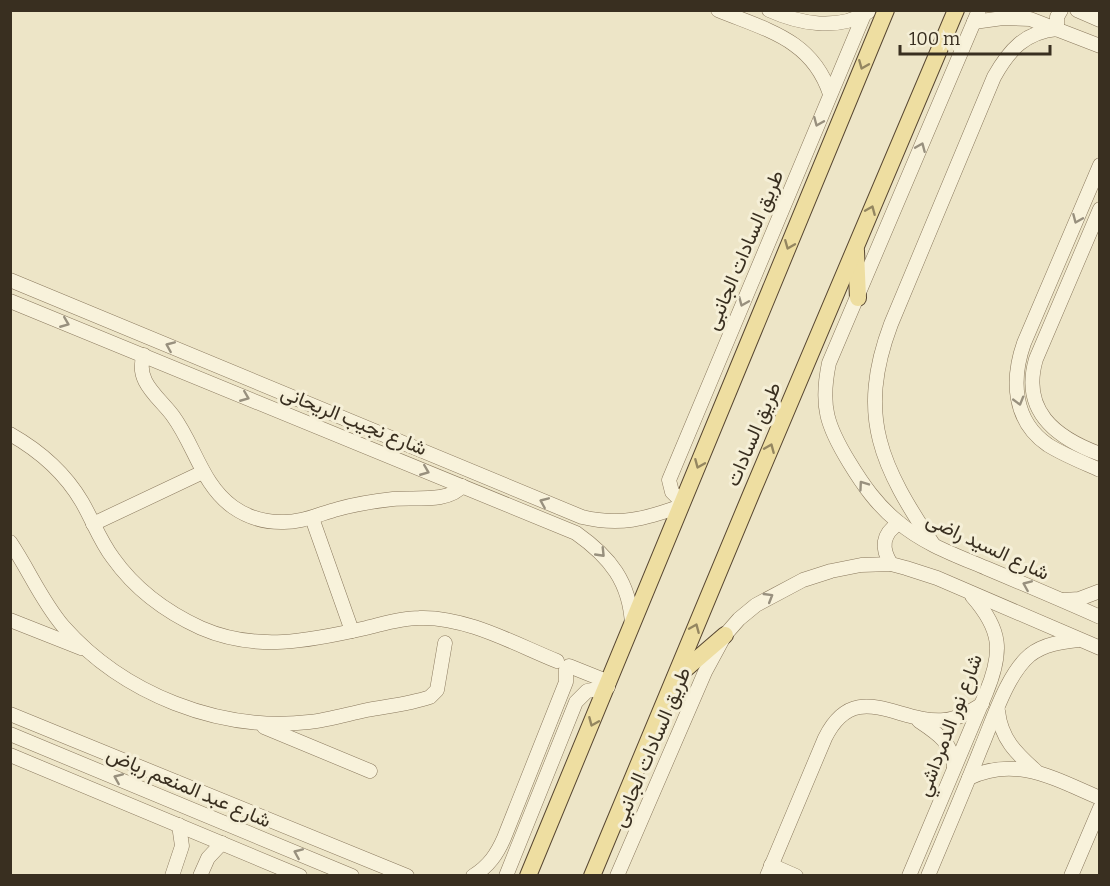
<svg xmlns="http://www.w3.org/2000/svg" width="1110" height="886" viewBox="0 0 1110 886" font-family="Bitter,Vazirmatn,serif">
<rect width="100%" height="100%" fill="#ede5c7"/>
<g fill="none" stroke-linecap="round" stroke-linejoin="round">
<defs>
<g id="minor">
<path d="M718,10C766,30 812,39 830,94"/>
<path d="M769,10C800,24 838,31 868,12"/>
<path d="M979,10L829,363C820,406 827,426 849,462C863,485 877,505 898,522C924,544 955,555 986,568C1024,584 1062,600 1100,617"/>
<path d="M1077,10L1100,20"/>
<path d="M974,22L1003,18L1030,19L1100,46"/>
<path d="M1100,165L1024,343C1011,380 1013,421 1048,445C1064,455 1082,462 1100,470"/>
<path d="M1100,209L1036,359C1021,410 1054,437 1100,454"/>
<path d="M10,280L582,517C620,526 645,519 681,506"/>
<path d="M10,301L576,533C610,557 630,582 632,625"/>
<path d="M144,355C134,381 159,397 173,416C195,446 202,485 233,507C247,517 264,522 281,522C301,523 319,514 338,509C356,504 375,501 393,499C414,497 449,503 462,486"/>
<path d="M10,434C40,451 65,473 82,502C93,521 100,541 113,558C135,589 166,612 201,628C256,652 309,641 366,628C383,624 401,618 419,618C465,616 515,644 557,661"/>
<path d="M682,502L672,492L669,480L866,10"/>
<path d="M312,518L352,631"/>
<path d="M93,524L203,472"/>
<path d="M10,542C29,570 41,600 63,626C123,694 219,732 309,722C328,720 348,714 367,710C388,706 410,704 430,697L437,690L445,643"/>
<path d="M933,544C882,467 856,417 891,324L994,77C1009,50 1025,32 1057,29V17L1061,10"/>
<path d="M891,564C881,548 882,534 899,523"/>
<path d="M1064,600L1079,599L1100,591"/>
<path d="M10,620L81,648"/>
<path d="M569,666L609,682"/>
<path d="M998,711C1001,739 1016,753 1036,771"/>
<path d="M10,714L407,876"/>
<path d="M919,721C937,733 953,743 954,767"/>
<path d="M264,727L370,771"/>
<path d="M10,734L352,876"/>
<path d="M10,755L300,876"/>
<path d="M969,778C1016,755 1055,779 1100,798"/>
<path d="M771,865L796,876"/>
<path d="M172,876L182,846L179,825"/>
<path d="M200,876L208,858L222,843"/>
<path d="M473,876C489,866 497,854 504,838L566,682V669"/>
<path d="M506,876L576,702L587,691L608,687"/>
<path d="M617,876L705,672L725,635L739,619L756,605L803,580L831,571L861,565L891,564L906,568L937,578L1100,648"/>
<path d="M767,876L825,738C855,677 898,724 944,720C958,719 970,712 982,704"/>
<path d="M909,876L986,693C1003,652 1002,630 972,596"/>
<path d="M928,876C946,833 964,791 981,748C993,720 1007,674 1030,655C1044,644 1061,642 1078,640"/>
<path d="M1071,876L1100,808"/>
</g>
<g id="major">
<path d="M856,251L858,298"/>
<path d="M675,678L725,635"/>
<path d="M528,876L886,10"/>
<path d="M592,876L752,492L956,10"/>
</g>
</defs>
<use href="#minor" stroke="#89785d" stroke-width="15"/>
<use href="#major" stroke="#574631" stroke-width="18"/>
<use href="#minor" stroke="#f8f2db" stroke-width="14"/>
<use href="#major" stroke="#eedea1" stroke-width="16"/>
</g>
<defs><path id="oneway-chevron" d="M-2-3.5L2.5 0L-2 3.5" fill="none" stroke-width="1.6" stroke-linecap="round" stroke-linejoin="round" transform="scale(1.5)"/></defs>
<g stroke="#948660">
<use href="#oneway-chevron" transform="translate(863 65) rotate(112)"/>
<use href="#oneway-chevron" transform="translate(871 210) rotate(-67)"/>
<use href="#oneway-chevron" transform="translate(789 245) rotate(112)"/>
<use href="#oneway-chevron" transform="translate(770 448) rotate(-67)"/>
<use href="#oneway-chevron" transform="translate(699 464) rotate(113)"/>
<use href="#oneway-chevron" transform="translate(695 628) rotate(-67)"/>
<use href="#oneway-chevron" transform="translate(593 722) rotate(113)"/>
</g>
<g stroke="#98907e">
<use href="#oneway-chevron" transform="translate(818 122) rotate(113)"/>
<use href="#oneway-chevron" transform="translate(921 147) rotate(-67)"/>
<use href="#oneway-chevron" transform="translate(1077 219) rotate(113)"/>
<use href="#oneway-chevron" transform="translate(743 302) rotate(113)"/>
<use href="#oneway-chevron" transform="translate(65 323) rotate(22)"/>
<use href="#oneway-chevron" transform="translate(170 346) rotate(-157)"/>
<use href="#oneway-chevron" transform="translate(245 397) rotate(22)"/>
<use href="#oneway-chevron" transform="translate(1019 401) rotate(74)"/>
<use href="#oneway-chevron" transform="translate(425 471) rotate(22)"/>
<use href="#oneway-chevron" transform="translate(863 485) rotate(-125)"/>
<use href="#oneway-chevron" transform="translate(544 502) rotate(-157)"/>
<use href="#oneway-chevron" transform="translate(601 553) rotate(46)"/>
<use href="#oneway-chevron" transform="translate(1027 585) rotate(-157)"/>
<use href="#oneway-chevron" transform="translate(769 597) rotate(-31)"/>
<use href="#oneway-chevron" transform="translate(118 778) rotate(-157)"/>
<use href="#oneway-chevron" transform="translate(298 853) rotate(-157)"/>
</g>
<g text-anchor="middle" dominant-baseline="central" stroke-width="6" stroke-linejoin="round" paint-order="stroke">
<g font-size="20" fill="#392f20" stroke="#f5efd7">
<text transform="translate(744 250) rotate(-67)">طريق السادات الجانبى</text>
<text transform="translate(354 420) rotate(22)">شارع نجيب الريحانى</text>
<text transform="translate(753 434) rotate(-67)">طريق السادات</text>
<text transform="translate(988 546) rotate(25)">شارع السيد راضى</text>
<text transform="translate(949 725) rotate(-69)">شارع نور الدمرداشي</text>
<text transform="translate(651 747) rotate(-67)">طريق السادات الجانبى</text>
<text transform="translate(189 787) rotate(23)">شارع عبد المنعم رياض</text>
</g>
</g>
<rect width="1110" height="886" fill="none" stroke="#392f20" stroke-width="24"/>
<path d="M900 45v9h150v-9" fill="none" stroke="#392f20" stroke-width="3"/>
<text x="909" y="45" font-size="18" fill="#392f20" stroke="#f5efd7" stroke-width="4.5" paint-order="stroke">100 m</text>
</svg>
